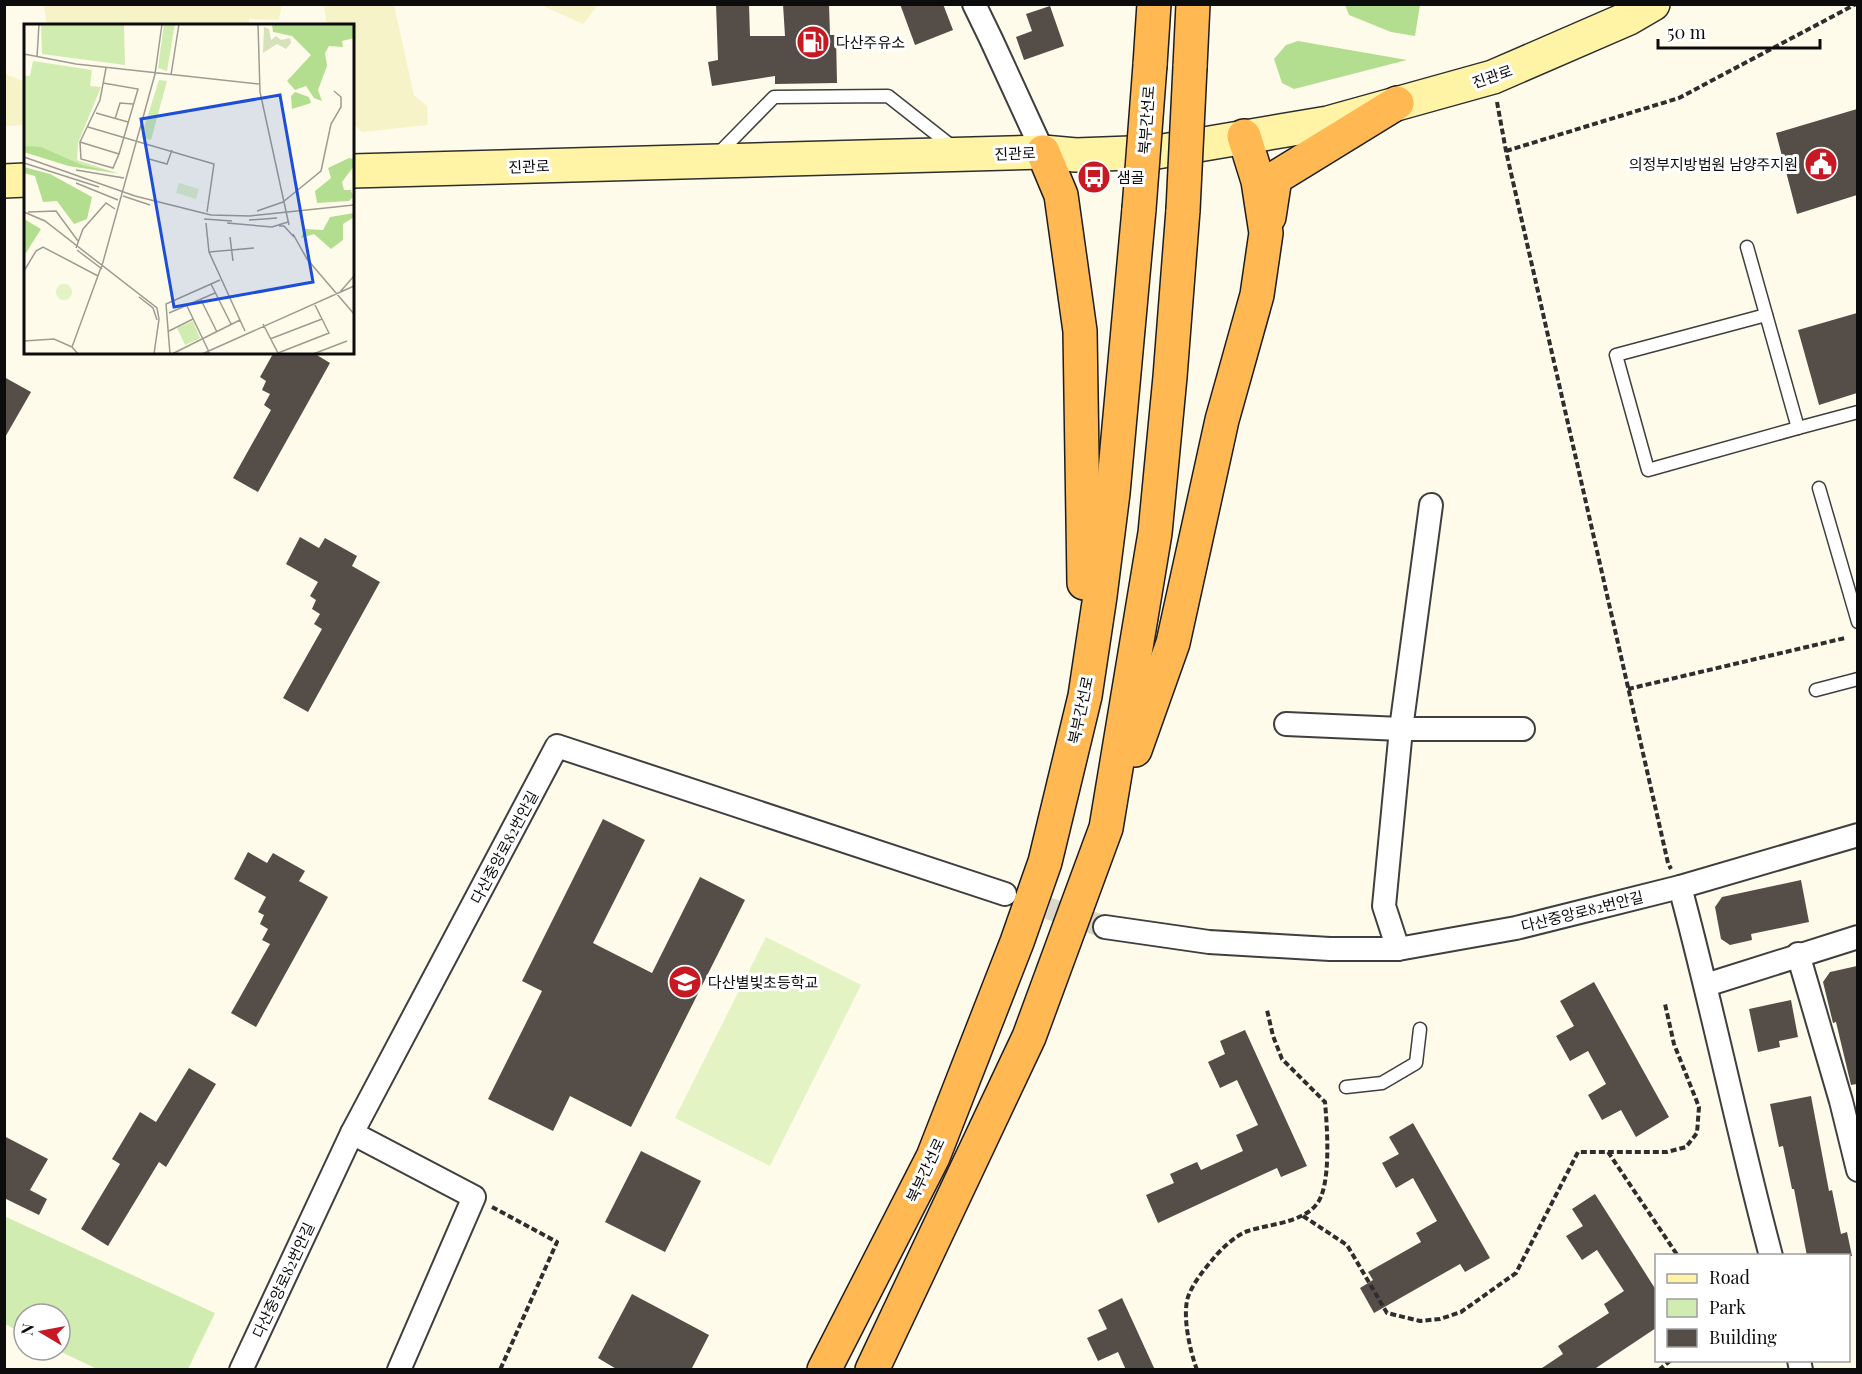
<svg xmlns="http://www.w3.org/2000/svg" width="1862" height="1374" viewBox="0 0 1862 1374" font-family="'Playfair Display','Noto Sans KR',serif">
<rect width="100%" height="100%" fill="#fffbeb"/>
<g fill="#f7f3c9">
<path d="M43,5H282L279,20L249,19V26L46,25L45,11Z"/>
<path d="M324,5H394L414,95L427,106L428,125L362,132L353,124L352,26L327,25Z"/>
<path d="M541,5H598L583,24Z"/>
<path d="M6,74L25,82V125L5,126L4,76Z"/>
</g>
<path fill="#d1ecb1" d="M4,1216L215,1313L188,1369H97L57,1350H60V1314H24V1334L5,1324Z"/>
<g fill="#b4de8f">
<path d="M1345,5H1420L1415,36L1391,32L1349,15Z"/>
<path d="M1298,41L1407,60L1294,89L1282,83L1274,59L1286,45Z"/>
</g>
<path fill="#e3f3c4" d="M766,937L861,985L770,1166L675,1118Z"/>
<g fill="#554d47">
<path d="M716,4H749L750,36H785L783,4H829L830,35H836L837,83L775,84V76L712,86L708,62L718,60Z"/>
<path d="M900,4H943L953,30L915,45Z"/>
<path d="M1050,6L1064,46L1024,60L1016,37L1032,31L1026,14Z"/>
<path d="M1857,109V195L1797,214L1776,133Z"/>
<path d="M1857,313V393L1819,405L1798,330Z"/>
<path d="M274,352H312L330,363L258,492L233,478L271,410L264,405L270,394L262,390L266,381L260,377Z"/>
<path d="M4,377L31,392L4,439Z"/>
<path d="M300,537L319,548L325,538L357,556L352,566L380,582L308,712L283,698L322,629L314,624L320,614L312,609L316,600L310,596L318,582L286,564Z"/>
<path d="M603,819L645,840L593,943L652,973L700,877L745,900L631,1127L570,1096L553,1131L488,1099L542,991L522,981Z"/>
<path d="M248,852L267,863L273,853L305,871L299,881L328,897L256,1027L231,1013L270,944L262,940L268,929L260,924L264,915L258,912L266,897L234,879Z"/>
<path d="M1801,880L1809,922L1751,934L1752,940L1730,945L1721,939L1715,907L1722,897Z"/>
<path d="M1857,966V1084L1851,1085L1836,1022L1833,1023L1823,982L1830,972Z"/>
<path d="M1594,982L1669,1117L1636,1137L1621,1110L1602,1120L1588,1095L1606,1084L1588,1051L1570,1061L1556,1036L1574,1026L1560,1001Z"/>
<path d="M1791,1000L1798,1037L1779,1041L1780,1047L1758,1052L1749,1009Z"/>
<path d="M1245,1030L1307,1166L1281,1177L1277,1168L1158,1223L1146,1195L1174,1183L1170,1174L1197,1162L1201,1170L1243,1151L1236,1135L1258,1125L1237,1080L1220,1088L1208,1062L1225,1054L1220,1041Z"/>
<path d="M189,1068L216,1084L166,1167L159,1162L108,1246L81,1229L120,1164L112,1159L140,1112L156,1122Z"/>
<path d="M1811,1096L1829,1191L1832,1190L1841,1234L1847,1232L1852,1256H1807L1794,1189H1792L1783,1146L1779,1147L1770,1104Z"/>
<path d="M1413,1123L1490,1258L1465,1272L1460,1264L1374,1313L1360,1288L1373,1280L1368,1272L1421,1242L1416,1233L1437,1221L1413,1178L1396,1188L1382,1163L1399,1154L1389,1137Z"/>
<path d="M4,1136L48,1159L30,1190L47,1199L39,1215L4,1198Z"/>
<path d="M641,1151L701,1181L665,1252L605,1222Z"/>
<path d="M1595,1194L1656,1290V1328L1593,1370H1539L1563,1354L1558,1346L1609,1313L1604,1304L1624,1291L1597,1250L1582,1260L1566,1236L1583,1226L1572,1209Z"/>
<path d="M632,1294L709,1335L691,1370H618L598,1358Z"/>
<path d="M1122,1298L1155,1370H1126L1118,1352L1098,1361L1087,1338L1107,1329L1098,1310Z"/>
</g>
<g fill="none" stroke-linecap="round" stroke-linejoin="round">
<path stroke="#dbd7ca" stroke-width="22" stroke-dasharray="22 11" stroke-linecap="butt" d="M1017,898L1105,927"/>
<defs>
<g id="service">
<path d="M717,155L774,97L888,96L954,148"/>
<path d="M1747,247L1798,428L1858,412"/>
<path d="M1766,315L1616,355L1648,470L1798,428"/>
<path d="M1819,488L1858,622"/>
<path d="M1816,690L1858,679"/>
<path d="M1346,1087L1382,1083L1416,1063L1420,1029"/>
</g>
<g id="minor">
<path d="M974,4L991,39L1043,152"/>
<path d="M1286,724L1401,729H1523"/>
<path d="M1680,887C1713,1009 1738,1133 1771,1256"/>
<path d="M1105,927L1209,942L1330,949H1398L1516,928L1680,887L1858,835"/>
<path d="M1398,949L1384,906L1401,729L1431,505"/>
<path d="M1798,954L1841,1101L1858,1170"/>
<path d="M1706,985L1858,937"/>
<path d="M352,1133L474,1197L399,1370"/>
<path d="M1799,1360L1801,1370"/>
<path d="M241,1370L352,1133L557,746L1005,894"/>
</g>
<g id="secondary">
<path d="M352,171L1043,152L1076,155L1157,152L1328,123L1493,77L1629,18L1653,4"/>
<path d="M4,181L26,180"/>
</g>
<g id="trunk">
<path d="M1150,65L1154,4"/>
<path d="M1190,67L1193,4"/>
<path d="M1043,152L1061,195L1080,331L1084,583"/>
<path d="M1269,217L1275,178L1397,103"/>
<path d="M1135,750L1173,643L1222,420L1257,295L1266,233L1258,181L1244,136"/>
<path d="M824,1370L933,1157L1017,942L1045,862L1085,696L1100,596L1113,493L1139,209"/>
<path d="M872,1370L1029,1037L1106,828L1155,533L1170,377L1183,210"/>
</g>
</defs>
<use href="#service" stroke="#3f3f3f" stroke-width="15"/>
<use href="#minor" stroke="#3f3f3f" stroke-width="26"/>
<use href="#secondary" stroke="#2e2e2e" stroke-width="36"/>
<use href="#trunk" stroke="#1d1d1d" stroke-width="36"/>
<g stroke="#2e2e2e" stroke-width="4" stroke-dasharray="6 3" stroke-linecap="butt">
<path d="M1497,102L1506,151L1668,863L1671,869"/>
<path d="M1506,151L1679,98L1856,4"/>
<path d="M1628,689L1845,638"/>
<path d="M1608,1152L1678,1256"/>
<path d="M492,1207L557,1242L500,1370"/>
<path d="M1303,1216L1347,1245L1387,1313L1420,1321L1440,1319L1461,1312L1516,1273L1578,1152H1667L1686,1147L1697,1133L1699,1107L1674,1044L1665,1004"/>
<path d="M1197,1370C1190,1351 1182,1316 1188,1297C1193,1283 1203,1271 1213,1259C1221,1249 1236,1235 1248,1231C1269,1224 1301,1223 1316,1205C1332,1187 1327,1126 1325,1102L1282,1059L1273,1036L1267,1010"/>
<path d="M1659,1370L1671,1360"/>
</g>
<use href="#service" stroke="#fff" stroke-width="12"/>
<use href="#minor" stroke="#fff" stroke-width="22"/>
<use href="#secondary" stroke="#fff4a6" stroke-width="33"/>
<use href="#trunk" stroke="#ffb852" stroke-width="33"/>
<defs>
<g id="trunk-bridge">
<path d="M1139,209L1150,65"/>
<path d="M1183,210L1190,67"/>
</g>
</defs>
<use href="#trunk-bridge" stroke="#1d1d1d" stroke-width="36" stroke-linecap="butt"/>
<use href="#trunk-bridge" stroke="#ffb852" stroke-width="33"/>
</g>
<defs>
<symbol id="fuel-disc" viewBox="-11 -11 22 22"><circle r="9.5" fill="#c61923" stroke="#fff"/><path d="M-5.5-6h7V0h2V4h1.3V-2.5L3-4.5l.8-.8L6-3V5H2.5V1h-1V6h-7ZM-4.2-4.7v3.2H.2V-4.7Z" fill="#fff"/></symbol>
<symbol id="civic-disc" viewBox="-11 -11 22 22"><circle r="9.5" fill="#c61923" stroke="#fff"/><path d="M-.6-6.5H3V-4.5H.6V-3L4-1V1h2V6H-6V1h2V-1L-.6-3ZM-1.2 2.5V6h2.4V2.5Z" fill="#fff"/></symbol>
<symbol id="bus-disc" viewBox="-11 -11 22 22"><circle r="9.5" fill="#c61923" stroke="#fff"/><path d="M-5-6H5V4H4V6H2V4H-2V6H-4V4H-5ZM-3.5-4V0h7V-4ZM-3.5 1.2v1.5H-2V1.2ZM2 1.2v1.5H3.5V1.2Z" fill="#fff"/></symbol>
<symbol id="school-disc" viewBox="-11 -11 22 22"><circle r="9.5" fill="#c61923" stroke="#fff"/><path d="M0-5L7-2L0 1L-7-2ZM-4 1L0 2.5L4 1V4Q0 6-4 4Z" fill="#fff"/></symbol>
</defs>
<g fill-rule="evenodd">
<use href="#fuel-disc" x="794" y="23" width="38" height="38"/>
<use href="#civic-disc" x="1802" y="145" width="38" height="38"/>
<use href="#bus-disc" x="1075" y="158" width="38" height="38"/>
<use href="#school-disc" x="666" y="963" width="38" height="38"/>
</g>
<g text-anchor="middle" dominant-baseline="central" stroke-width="6" stroke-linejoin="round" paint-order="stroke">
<g font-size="15" fill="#0c0c0c" stroke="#fff" text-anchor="start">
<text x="836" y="42">다산주유소</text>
<text x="1798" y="164" text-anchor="end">의정부지방법원 남양주지원</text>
<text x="1117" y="177">샘골</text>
<text x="708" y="982">다산별빛초등학교</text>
</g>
<g font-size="15" fill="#0c0c0c" stroke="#fff">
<text transform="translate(1492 76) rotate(-19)">진관로</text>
<text transform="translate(1146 120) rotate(-86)">북부간선로</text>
<text transform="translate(1015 153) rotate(-2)">진관로</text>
<text transform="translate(529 166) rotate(-2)">진관로</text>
<text transform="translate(1080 710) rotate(-78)">북부간선로</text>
<text transform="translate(504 847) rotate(-62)">다산중앙로82번안길</text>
<text transform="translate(1582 911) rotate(-14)">다산중앙로82번안길</text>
<text transform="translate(925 1170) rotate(-65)">북부간선로</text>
<text transform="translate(283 1280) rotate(-65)">다산중앙로82번안길</text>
</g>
</g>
<g transform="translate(24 24)">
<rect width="330" height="330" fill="#fffbeb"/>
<path d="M17,0L100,1L101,41L18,30ZM140,0H151L143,47L134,44ZM9,37L68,46L66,62L77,63L54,119L53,136L96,150L45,142L0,128V52H6ZM135,56L143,57L127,116L117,113ZM169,297L176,314L161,321L153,304Z" fill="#d1ecb1"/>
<path d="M330,0V14L318,17L319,23L305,22L301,29L303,42L294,66L298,77L290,74L282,62L271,66L263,57L287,31L268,12L249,8L248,0ZM271,68L285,73L287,79L268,85L267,72ZM0,122L17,123L58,141L93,149L45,142L0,128ZM325,134L330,135V142L318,158L320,166H327L329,173L325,177L293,179L291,167L307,154L304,144ZM0,143L26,150L68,173L63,195L50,200L33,177L19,178L11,152L0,149ZM330,189V193L319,200V216L307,225L290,210L277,214L281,205L299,206L306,193ZM0,195L17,205L0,232Z" fill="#b4de8f"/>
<path d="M240,3L245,5L247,16L252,12L257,16L266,14L267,19L262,25L253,20L239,29Z" fill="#d6e2bb"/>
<path d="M155,159L175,165L172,175L152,169ZM32 268a8 8 0 1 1 16 0a8 8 0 1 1-16 0Z" fill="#e3f3c4"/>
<path fill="none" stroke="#9e9b92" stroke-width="1.5" d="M234,0L236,68L265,201M0,30L52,40L235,60M13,33L15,0M147,51L155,0M79,59L114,65L95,130L56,118L76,76L82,44M72,89L104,98M91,95L96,79L109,80M64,103L190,140L183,188M56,118L57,135L89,144L95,130M0,133L111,172L187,191L226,192L330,181M125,135L143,140L148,126M0,139L75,163M52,146L100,154M52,159L94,176M99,172L126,181M259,178L297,147L307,100L317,83V73L310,67M233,187L259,178M0,188L21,197L133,284L135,295L130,330M4,188L32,187L54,217M180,195L208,197M225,196L253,194M182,199L185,228L221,307M203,199L248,203L264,198M255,202H260L270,213M269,210L283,235L330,290M206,213L209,237M52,224L59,205L82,179L91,185M53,226L78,245M185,228L230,224M0,247L12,227L19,223L74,252M187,260L207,300M316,268L330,252M115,273L129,284L133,296M177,276L193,308M163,282L186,330M145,289L191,269M239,300L254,329L305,309L290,279M145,307L169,295M246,315L298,295M0,317L30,315L48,323M54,330L48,323L79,238L131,50L138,0M146,330L142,280L196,256M148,330L216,296M178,330L330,262M289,330L323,317"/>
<path fill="#1d4ed8" fill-opacity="0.15" stroke="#1d4ed8" stroke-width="3" d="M256,71L289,258L150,283L117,95Z"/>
<rect width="330" height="330" fill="none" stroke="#0c0c0c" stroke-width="3"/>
</g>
<rect width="1862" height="1374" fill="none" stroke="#0c0c0c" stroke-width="12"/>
<rect x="1655" y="1254" width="195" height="108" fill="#ffffff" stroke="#9e9e9e" stroke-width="1.5"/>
<rect x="1667" y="1274" width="30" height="9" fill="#fff4a6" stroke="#9e9e9e" stroke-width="1.5"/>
<text x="1709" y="1284" font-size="18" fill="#0c0c0c">Road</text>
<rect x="1667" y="1299" width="30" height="18" fill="#d1ecb1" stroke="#9e9e9e" stroke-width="1.5"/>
<text x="1709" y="1314" font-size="18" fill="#0c0c0c">Park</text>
<rect x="1667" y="1329" width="30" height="18" fill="#554d47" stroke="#9e9e9e" stroke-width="1.5"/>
<text x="1709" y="1344" font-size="18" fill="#0c0c0c">Building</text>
<g transform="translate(42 1332) rotate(280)"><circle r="28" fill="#ffffff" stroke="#9e9e9e" stroke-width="1.5"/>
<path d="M0-4.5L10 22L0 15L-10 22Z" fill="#c61923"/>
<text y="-9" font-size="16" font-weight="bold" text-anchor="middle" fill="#0c0c0c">N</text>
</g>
<path d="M1658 39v9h162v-9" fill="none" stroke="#0c0c0c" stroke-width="3"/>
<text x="1667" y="39" font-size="18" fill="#0c0c0c" stroke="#ffffff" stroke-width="4.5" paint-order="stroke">50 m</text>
</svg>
